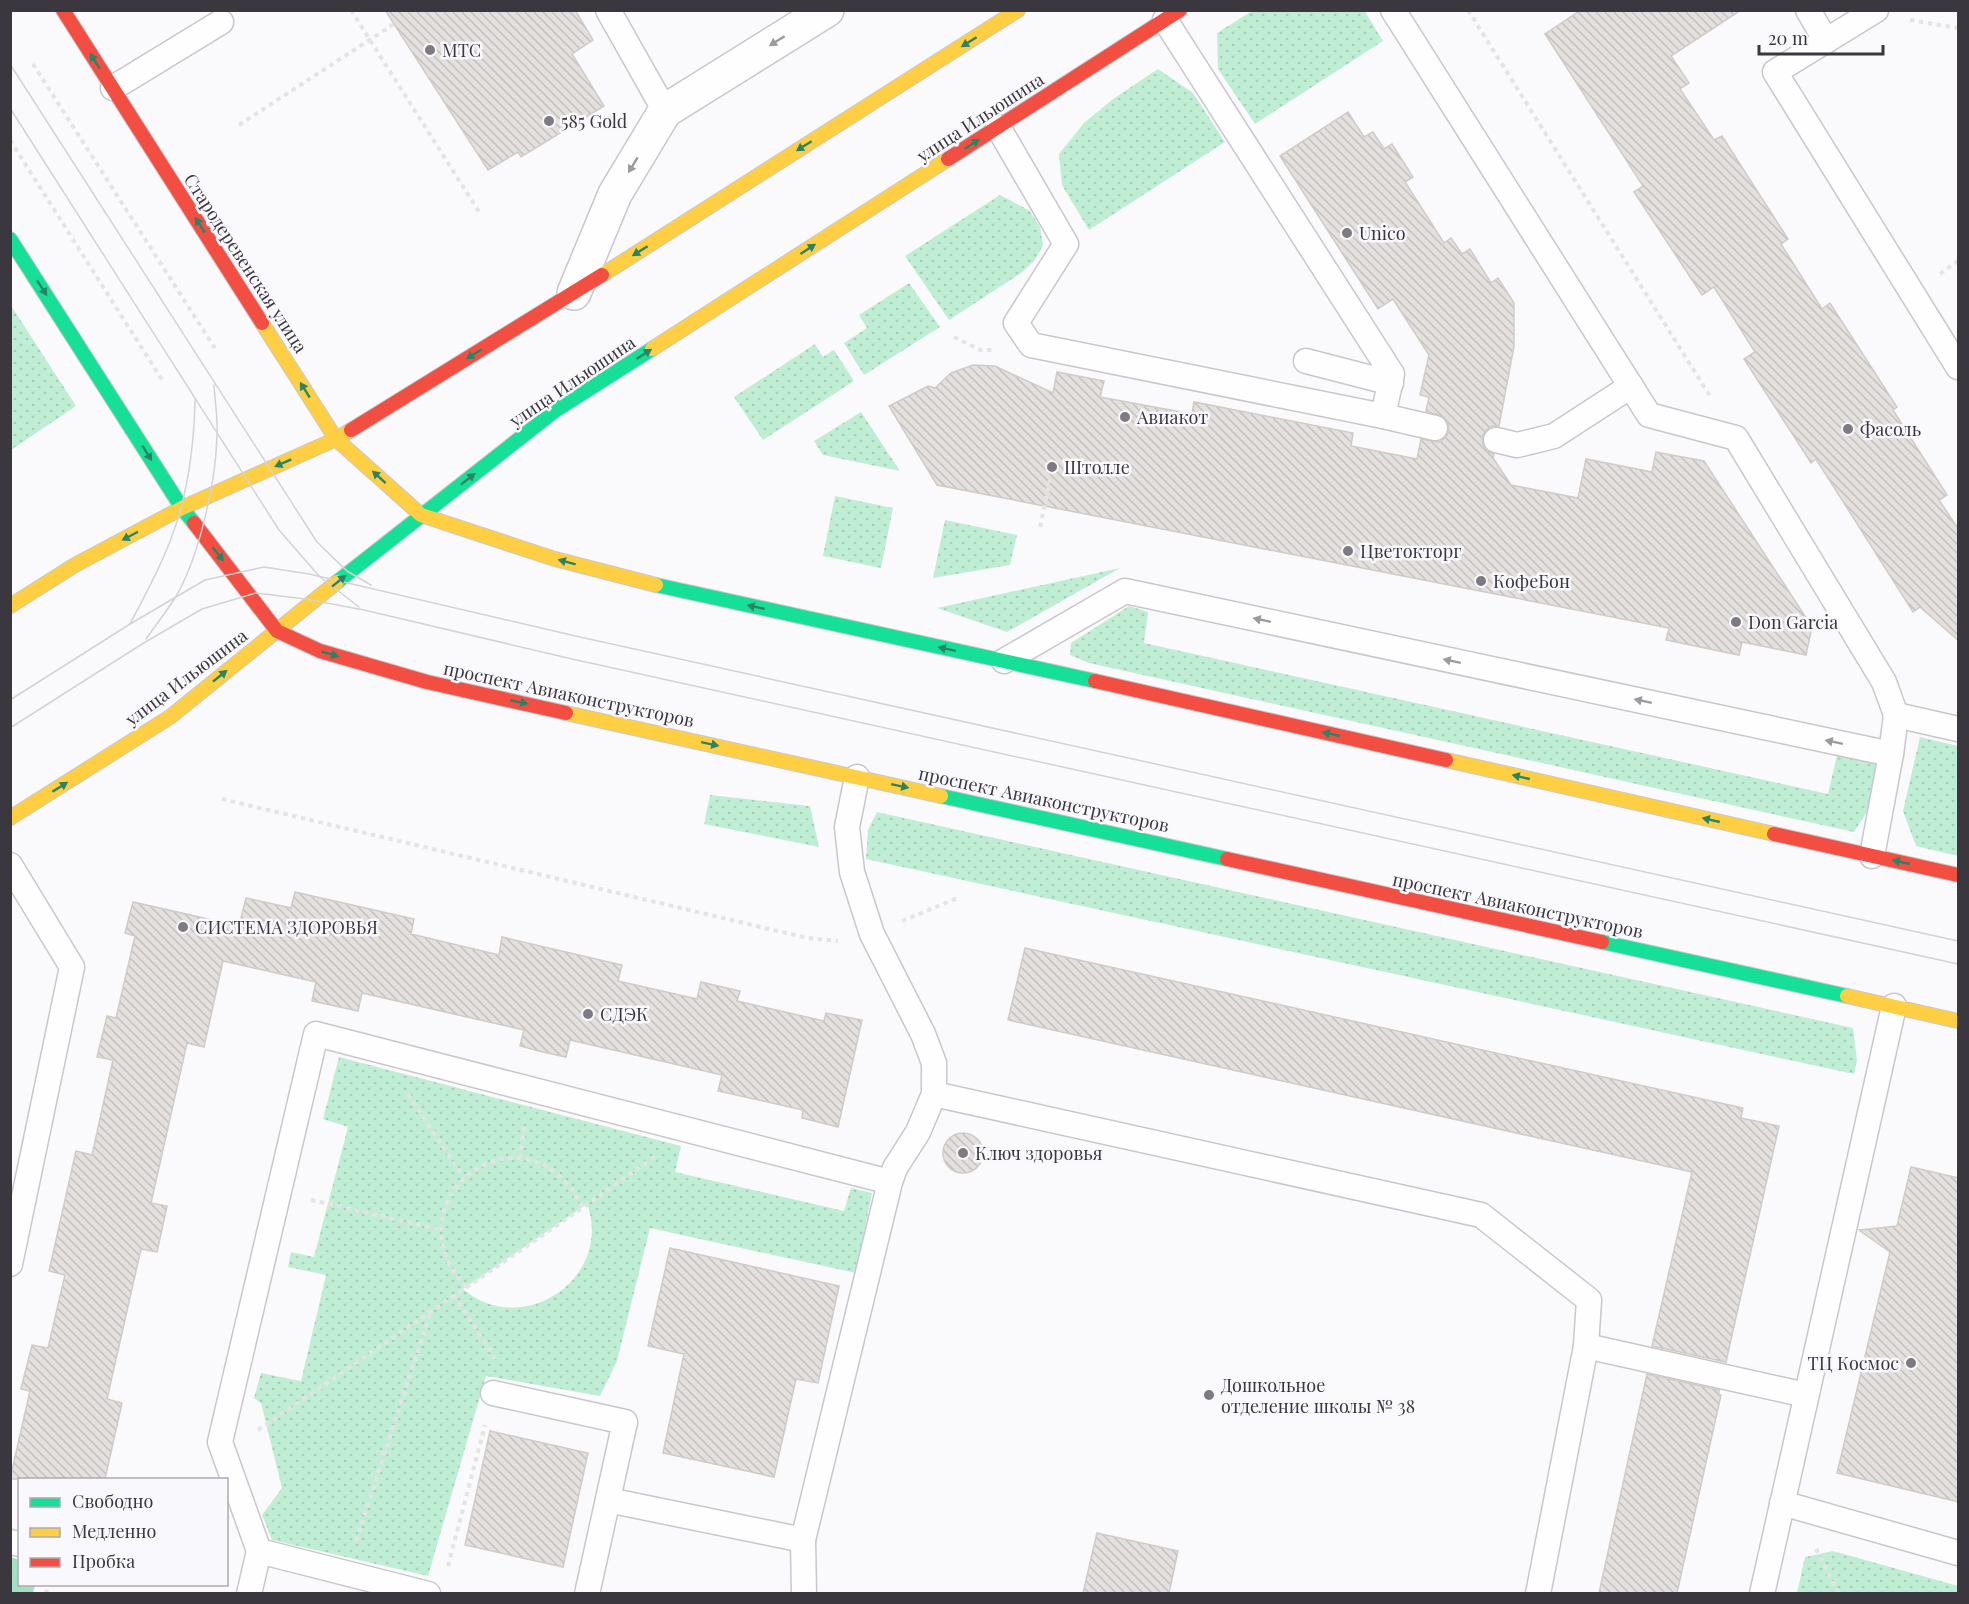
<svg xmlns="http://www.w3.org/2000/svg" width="1969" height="1604" viewBox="0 0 1969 1604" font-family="'Playfair Display',serif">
<defs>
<pattern id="grass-dots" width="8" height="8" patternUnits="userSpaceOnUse" patternTransform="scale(1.5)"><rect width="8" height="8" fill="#c0eed5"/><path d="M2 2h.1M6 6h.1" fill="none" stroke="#a6cdb8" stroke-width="1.8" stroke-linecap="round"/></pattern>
<pattern id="forest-firs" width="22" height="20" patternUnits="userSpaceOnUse" patternTransform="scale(1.5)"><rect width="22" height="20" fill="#a4e0c2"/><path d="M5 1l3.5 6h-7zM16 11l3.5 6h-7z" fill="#8ec1a8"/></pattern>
<pattern id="building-back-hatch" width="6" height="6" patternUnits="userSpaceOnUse" patternTransform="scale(1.5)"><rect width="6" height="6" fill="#e4e0de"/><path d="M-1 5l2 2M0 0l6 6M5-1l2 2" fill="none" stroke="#c4c1c0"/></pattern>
</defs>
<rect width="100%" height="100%" fill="#faf9fb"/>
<g fill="url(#grass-dots)" fill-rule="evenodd">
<path d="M1364,10L1383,41L1255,124L1218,69L1217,33L1252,11Z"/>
<path d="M1158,69L1193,93L1225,142L1089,230L1062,185L1059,154L1084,123L1113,99Z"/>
<path d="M1000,195L1030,211L1040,227L1043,245L1035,260L1021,273L949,320L905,256Z"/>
<path d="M909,283L940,327L864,375L844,343L867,328L859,315Z"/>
<path d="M10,304L76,406L11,450H10Z"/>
<path d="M815,344L823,357L834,350L854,381L763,440L734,397Z"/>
<path d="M861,412L900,471L823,455L814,441Z"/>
<path d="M835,496L893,508L881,568L823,556Z"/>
<path d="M945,520L1017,535L1010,565L933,578Z"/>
<path d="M1120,568L1007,632L937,608Z"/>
<path d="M1129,606L1148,612L1144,643L1828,794L1837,755L1871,760L1876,764L1878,769L1873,802L1854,832L1089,663L1070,655L1071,643Z"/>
<path d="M1920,737L1958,746V856L1916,846L1903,811Z"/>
<path d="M710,795L810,806L819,847L704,824Z"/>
<path d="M877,812L1853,1028L1857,1061L1854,1074L866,859L868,830Z"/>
<path d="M339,1057L681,1146L675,1172L844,1211L851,1188L872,1193L856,1273L650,1228L617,1361L600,1396L486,1376L428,1576L272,1540L262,1515L282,1488L261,1403L254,1398L261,1373L301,1381L326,1275L288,1267L291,1252L314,1257L348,1127L323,1119ZM587,1204C614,1278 522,1340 463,1289Z"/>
<path d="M1833,1551L1958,1586V1593H1797L1805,1557Z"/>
</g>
<path fill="url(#forest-firs)" d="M11,1557L19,1560L20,1584L35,1585L33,1593H11Z"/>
<g fill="url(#building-back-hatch)" stroke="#cfcbc8" stroke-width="1.5">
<path d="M385,10H575L593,40L572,54L604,106L521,157L518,152L488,170Z"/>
<path d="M1581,10H1741L1671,56L1689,83L1680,89L1714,140L1722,136L1788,239L1781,244L1822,309L1830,303L1897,407L1893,410L1947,495L1939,500L1959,530V641L1920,607L1913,612L1816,459L1811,463L1744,359L1755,352L1714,287L1702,295L1634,192L1643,186L1545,34Z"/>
<path d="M1348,112L1364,137L1373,132L1384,149L1392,144L1413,177L1405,182L1444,243L1451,238L1462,254L1470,249L1491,283L1498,278L1514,303V346L1499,426H1492L1486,430L1482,437L1483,445L1487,451L1494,454L1493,458L1511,485L1578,498L1586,459L1652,472L1656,452L1704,461L1812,627L1806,655L1742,642L1739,655L1666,640L1669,628L937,485L889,406L928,386L935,388L951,373L973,365L995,366L1053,393L1057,372L1104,381L1100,397L1192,414L1194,402L1353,433L1351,446L1417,459L1421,439L1439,442L1445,438L1449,432L1448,423L1444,417L1426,411L1429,397L1420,395L1429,355L1393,299L1378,309L1280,156Z"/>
<path d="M295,892L414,919L411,934L499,955L502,937L622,965L618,981L697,999L701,982L740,991L737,1001L824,1021L826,1013L862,1020L838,1127L802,1118L803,1110L718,1091L722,1075L570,1040L566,1057L543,1052L520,1046L524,1030L362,993L358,1011L312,1001L316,982L223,961L204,1047L187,1043L151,1203L167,1206L157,1252L141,1249L107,1399L122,1403L105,1479H10L30,1391L21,1389L32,1345L48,1348L65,1275L49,1271L76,1151L92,1155L113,1060L97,1057L107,1016L116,1018L135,936L125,933L133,902L239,926L246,898L291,908Z"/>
<path d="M1025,948L1743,1108L1741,1118L1779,1126L1726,1362L1652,1346L1692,1172L1008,1020Z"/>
<circle cx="963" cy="1153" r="20"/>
<path d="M1911,1167L1959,1178V1502L1837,1473L1890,1252L1859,1230L1897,1226Z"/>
<path d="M670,1248L839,1286L818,1383L796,1379L774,1477L663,1453L684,1354L648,1346Z"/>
<path d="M1647,1374L1719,1390V1395H1721L1677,1593H1599Z"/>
<path d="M490,1431L588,1453L563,1567L465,1545Z"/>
<path d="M1097,1533L1178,1551L1169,1593H1083Z"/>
</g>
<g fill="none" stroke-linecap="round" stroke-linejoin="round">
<defs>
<g id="lane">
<path d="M608,10L665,111"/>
<path d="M1393,10L1649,415L1736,438L1884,682L1896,715L1958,729"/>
<path d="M1808,10L1826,41"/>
<path d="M1876,10L1775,72L1958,367"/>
<path d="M113,88L221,22"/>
<path d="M998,127L1066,244L1016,323L1031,345L1383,416L1392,374L1165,20"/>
<path d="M1306,361L1391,383"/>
<path d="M1383,416L1435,428"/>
<path d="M1496,440L1517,445L1554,436L1631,386"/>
<path d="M1004,661L1125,591L1891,754"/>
<path d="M1872,856L1891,754L1896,715"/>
<path d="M10,865L72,967L10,1264"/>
<path d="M934,1094L1481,1215L1589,1300L1586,1346L1538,1594"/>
<path d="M1586,1346L1806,1395"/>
<path d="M493,1393L625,1422L587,1594"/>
<path d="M608,1500L803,1540"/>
<path d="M1782,1503L1958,1553"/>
<path d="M10,1542L20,1544"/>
<path d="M249,1594L259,1551"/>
<path d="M428,1594L259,1551L220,1442L316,1034L890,1182L895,1168L918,1132L934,1094V1063L923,1034L872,934L852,872L847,827L857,777"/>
<path d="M804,1594L803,1540L890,1182"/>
<path d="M1762,1594L1894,1006"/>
</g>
<path id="street" d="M574,293L615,194L665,111L827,10"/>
<g id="fast">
<path d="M10,239L182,508L194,523"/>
<path d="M337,582L556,410L652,349"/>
<path d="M656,585L1095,681"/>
<path d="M941,796L1227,859"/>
<path d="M1602,942L1847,996"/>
</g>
<g id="slow">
<path d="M602,275L1018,10"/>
<path d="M262,323L336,439L421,515L555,559L656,585"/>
<path d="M652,349L948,159"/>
<path d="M10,606L75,565L182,508L336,439L351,430"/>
<path d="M566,713L941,796"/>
<path d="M1446,760L1774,834"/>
<path d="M10,818L170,717L337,582"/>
<path d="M1847,996L1958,1021"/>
</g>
<g id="jam">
<path d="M63,10L262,323"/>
<path d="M948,159L1180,10"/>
<path d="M351,430L602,275"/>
<path d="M194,523L277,631L320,651L427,682L566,713"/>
<path d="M1095,681L1446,760"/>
<path d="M1774,834L1958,875"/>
<path d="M1227,859L1602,942"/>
</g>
</defs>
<use href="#lane" stroke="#c9c7cc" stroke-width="27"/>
<use href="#street" stroke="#c9c7cc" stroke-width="36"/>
<use href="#fast" stroke="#c9c7cc" stroke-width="16"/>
<use href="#slow" stroke="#c9c7cc" stroke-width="16"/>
<use href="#jam" stroke="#c9c7cc" stroke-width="16"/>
<g stroke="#e4e4e4" stroke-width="4" stroke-dasharray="4.5 4.5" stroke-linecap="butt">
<path d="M351,10L481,215"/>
<path d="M1468,10L1710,396"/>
<path d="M1910,20L1958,28"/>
<path d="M33,64L216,350"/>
<path d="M239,125L394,24"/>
<path d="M10,140L164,383"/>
<path d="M1940,274L1958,261"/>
<path d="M954,337L980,350H994"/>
<path d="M1040,527L1050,480"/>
<path d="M222,799L807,938L838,941"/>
<path d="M902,921L960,897"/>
<path d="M408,1094L464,1178"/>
<path d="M520,1158L525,1123"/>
<path d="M311,1200L442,1230"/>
<path d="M466,1287C384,1200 525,1094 582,1207"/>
<path d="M454,1295L496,1360"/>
<path d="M258,1430L578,1211L654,1157"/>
<path d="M356,1541L431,1311"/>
<path d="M1816,1549L1839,1594"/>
<path d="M448,1566L485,1425"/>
<path d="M46,1594L48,1584"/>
</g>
<use href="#lane" stroke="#fefefe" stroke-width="24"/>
<use href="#street" stroke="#fefefe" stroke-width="33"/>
<use href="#fast" stroke="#16e098" stroke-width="14"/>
<use href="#slow" stroke="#ffcf43" stroke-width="14"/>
<use href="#jam" stroke="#f24e42" stroke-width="14"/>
<g stroke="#d3d3d4" stroke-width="1.5">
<path d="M10,64L317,542L347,571L371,585"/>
<path d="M10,108L279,530L319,576L359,607"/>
<path d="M130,624C145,595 161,567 172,536C188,493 194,446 195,400"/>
<path d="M146,639C155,626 166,612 175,598C199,558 216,482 217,435C218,419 215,402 214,385"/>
<path d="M10,700L130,624L205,580L264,567L309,574L580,637L1958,941"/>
<path d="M10,728L142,644L202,609L256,593L305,599L364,610L572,659L1958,964"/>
</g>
</g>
<defs><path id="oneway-solid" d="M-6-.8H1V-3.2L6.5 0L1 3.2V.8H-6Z" transform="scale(1.5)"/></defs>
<g fill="#9c9a9e">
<use href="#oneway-solid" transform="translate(777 41) rotate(148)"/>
<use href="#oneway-solid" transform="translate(633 165) rotate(121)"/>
<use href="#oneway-solid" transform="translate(1262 620) rotate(-168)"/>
<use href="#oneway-solid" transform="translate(1452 661) rotate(-168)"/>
<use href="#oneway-solid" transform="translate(1643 701) rotate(-168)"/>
<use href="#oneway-solid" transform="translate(1834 742) rotate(-168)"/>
</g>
<g fill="#2a8367">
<use href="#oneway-solid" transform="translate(969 42) rotate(148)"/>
<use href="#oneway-solid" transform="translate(95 61) rotate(-123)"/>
<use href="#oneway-solid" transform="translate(972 144) rotate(-33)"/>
<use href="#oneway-solid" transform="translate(804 146) rotate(148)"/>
<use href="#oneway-solid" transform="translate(200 225) rotate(-123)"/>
<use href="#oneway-solid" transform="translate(808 249) rotate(-33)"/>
<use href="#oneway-solid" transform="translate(640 251) rotate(148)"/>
<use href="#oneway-solid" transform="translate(42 288) rotate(57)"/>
<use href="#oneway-solid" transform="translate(474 354) rotate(148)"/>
<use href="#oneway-solid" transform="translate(644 354) rotate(-33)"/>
<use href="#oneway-solid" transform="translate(305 390) rotate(-122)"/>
<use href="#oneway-solid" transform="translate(147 453) rotate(58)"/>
<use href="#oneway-solid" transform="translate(283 463) rotate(156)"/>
<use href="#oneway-solid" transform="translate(379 477) rotate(-138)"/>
<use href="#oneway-solid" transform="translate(468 479) rotate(-38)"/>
<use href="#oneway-solid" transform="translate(130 536) rotate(152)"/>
<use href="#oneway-solid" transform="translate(218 554) rotate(52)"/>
<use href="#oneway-solid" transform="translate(567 562) rotate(-165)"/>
<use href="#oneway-solid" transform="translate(339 581) rotate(-39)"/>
<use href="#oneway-solid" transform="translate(756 607) rotate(-168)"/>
<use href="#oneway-solid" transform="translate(947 649) rotate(-168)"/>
<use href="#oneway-solid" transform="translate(330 654) rotate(16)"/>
<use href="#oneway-solid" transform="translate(220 676) rotate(-39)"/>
<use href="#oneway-solid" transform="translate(519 702) rotate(12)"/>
<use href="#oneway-solid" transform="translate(1331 734) rotate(-167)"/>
<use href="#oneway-solid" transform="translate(710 744) rotate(12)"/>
<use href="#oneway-solid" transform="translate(1521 777) rotate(-167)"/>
<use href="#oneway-solid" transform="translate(900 786) rotate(12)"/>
<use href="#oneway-solid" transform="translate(60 787) rotate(-32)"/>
<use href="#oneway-solid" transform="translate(1711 820) rotate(-167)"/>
<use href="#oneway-solid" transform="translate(1901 862) rotate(-167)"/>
</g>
<g fill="#7d7b81" stroke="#f9f8fc" stroke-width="2">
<circle cx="430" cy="50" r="6"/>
<circle cx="549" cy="121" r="6"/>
<circle cx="1347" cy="233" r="6"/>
<circle cx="1125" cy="417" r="6"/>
<circle cx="1848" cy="429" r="6"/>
<circle cx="1052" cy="467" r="6"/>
<circle cx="1348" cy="551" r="6"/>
<circle cx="1481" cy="581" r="6"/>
<circle cx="1736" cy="622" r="6"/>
<circle cx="183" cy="927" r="6"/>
<circle cx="588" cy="1014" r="6"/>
<circle cx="963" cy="1153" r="6"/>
<circle cx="1911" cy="1363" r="6"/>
<circle cx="1209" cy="1395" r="6"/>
</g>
<g text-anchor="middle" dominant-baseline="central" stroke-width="5" stroke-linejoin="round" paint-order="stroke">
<g font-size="18" fill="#3a373f" stroke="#f9f8fc" text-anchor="start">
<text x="442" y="50">МТС</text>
<text x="561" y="121">585 Gold</text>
<text x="1359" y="233">Unico</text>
<text x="1137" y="417">Авиакот</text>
<text x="1860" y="429">Фасоль</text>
<text x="1064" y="467">Штолле</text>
<text x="1360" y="551">Цветокторг</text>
<text x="1493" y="581">КофеБон</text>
<text x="1748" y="622">Don Garcia</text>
<text x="195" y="927">СИСТЕМА ЗДОРОВЬЯ</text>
<text x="600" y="1014">СДЭК</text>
<text x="975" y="1153">Ключ здоровья</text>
<text x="1899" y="1363" text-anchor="end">ТЦ Космос</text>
<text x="1221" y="1385">Дошкольное<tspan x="1221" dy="21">отделение школы № 38</tspan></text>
</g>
<g font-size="18" fill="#3a373f" stroke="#f9f8fc">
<text transform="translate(980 117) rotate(-33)">улица Ильюшина</text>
<text transform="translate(246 263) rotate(57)">Стародеревенская улица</text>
<text transform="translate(572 381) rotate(-34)">улица Ильюшина</text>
<text transform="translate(186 677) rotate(-37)">улица Ильюшина</text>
<text transform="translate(569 694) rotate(12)">проспект Авиаконструкторов</text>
<text transform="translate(1044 799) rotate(12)">проспект Авиаконструкторов</text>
<text transform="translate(1518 905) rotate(12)">проспект Авиаконструкторов</text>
</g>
</g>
<rect width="1969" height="1604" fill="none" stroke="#3a373f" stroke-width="24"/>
<rect x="18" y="1478" width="210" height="108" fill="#f9f8fc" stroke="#adabb0" stroke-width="1.5"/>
<rect x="30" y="1498" width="30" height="9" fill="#16e098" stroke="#adabb0" stroke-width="1.5"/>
<text x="72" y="1508" font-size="18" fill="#3a373f">Свободно</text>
<rect x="30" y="1528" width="30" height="9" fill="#ffcf43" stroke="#adabb0" stroke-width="1.5"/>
<text x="72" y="1538" font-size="18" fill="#3a373f">Медленно</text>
<rect x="30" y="1558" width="30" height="9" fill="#f24e42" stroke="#adabb0" stroke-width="1.5"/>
<text x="72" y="1568" font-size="18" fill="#3a373f">Пробка</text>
<path d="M1759 45v9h124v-9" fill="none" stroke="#3a373f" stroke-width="3"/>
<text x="1768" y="45" font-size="18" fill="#3a373f" stroke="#f9f8fc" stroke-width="4.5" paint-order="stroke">20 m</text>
</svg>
